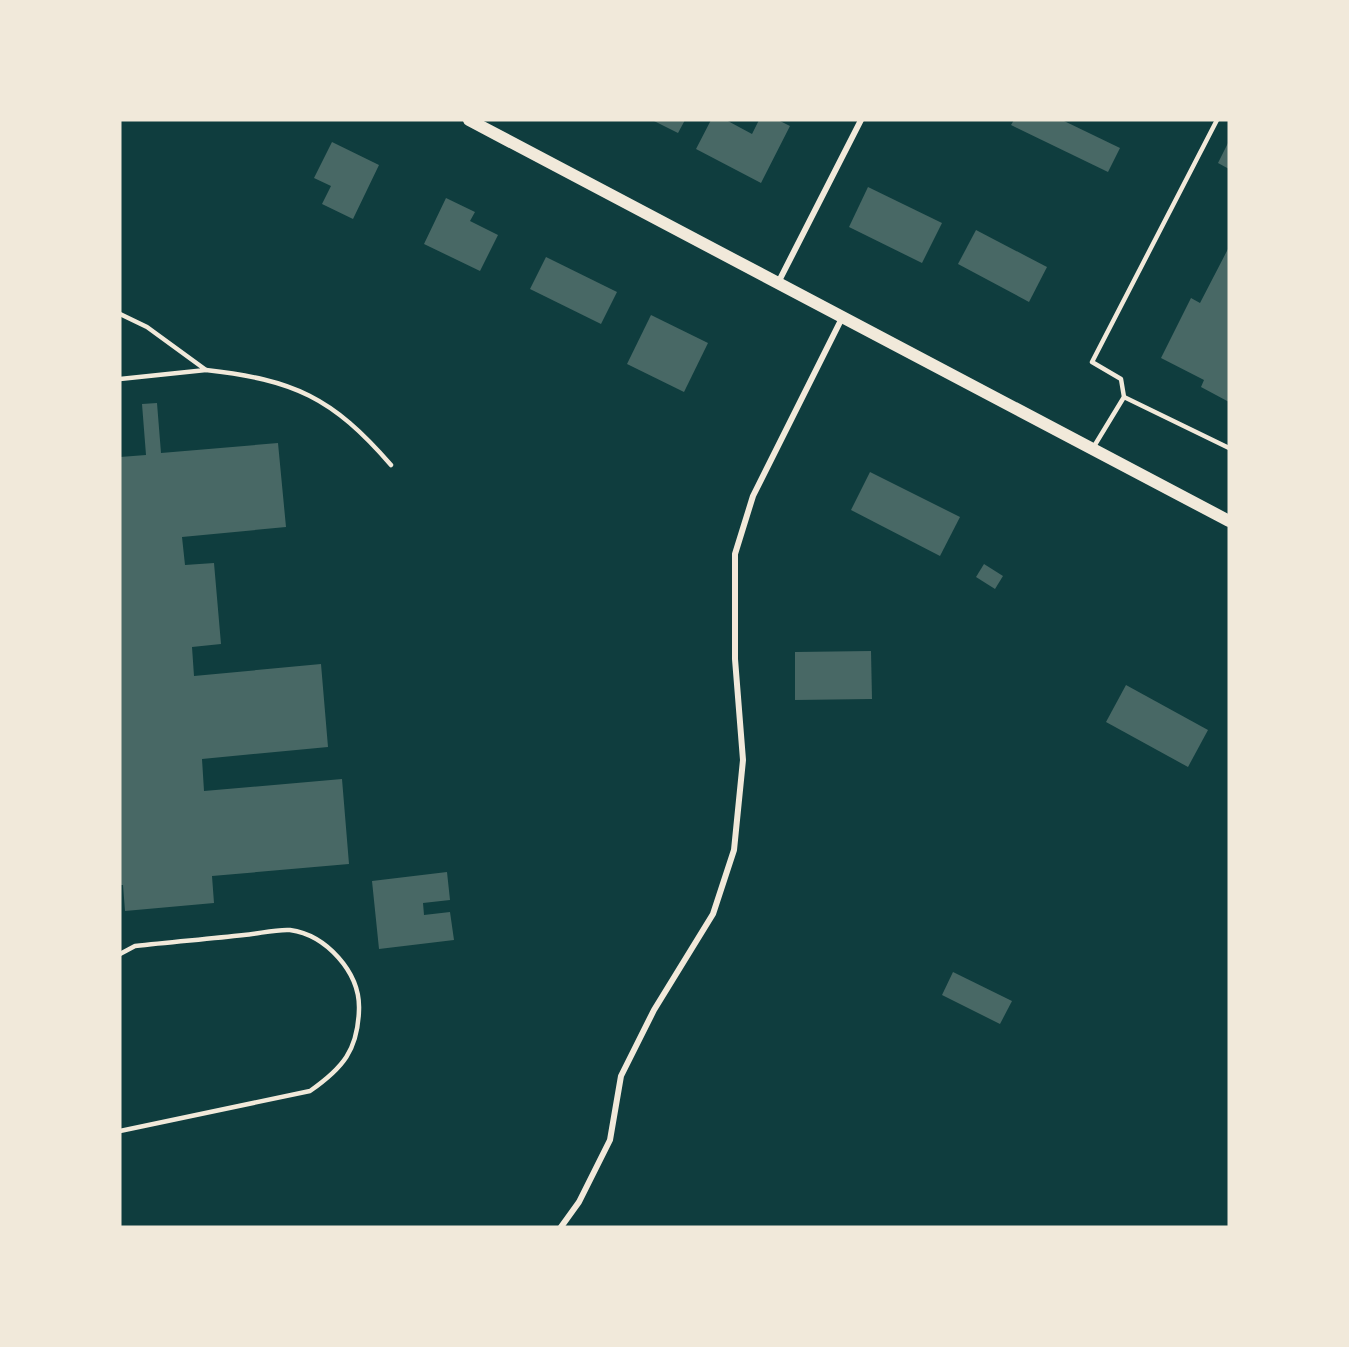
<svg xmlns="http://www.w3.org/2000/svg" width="1349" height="1347" viewBox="0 0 1349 1347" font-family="'Golos Text',sans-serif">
<rect width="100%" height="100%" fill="#0f3d3e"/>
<g fill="#486865">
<path d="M652,120H685L678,133Z"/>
<path d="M711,120H726L752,134L759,120H778L790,126L761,183L696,149Z"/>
<path d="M1014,120H1062L1120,148L1108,172L1011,125Z"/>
<path d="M1229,141V169L1218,163Z"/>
<path d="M332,142L379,165L353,219L322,204L331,186L314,178Z"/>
<path d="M868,187L942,223L922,263L849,227Z"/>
<path d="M446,198L475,212L470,221L498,235L480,271L424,244Z"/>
<path d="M976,230L1047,267L1029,302L958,264Z"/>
<path d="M1229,247V402L1201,387L1204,380L1161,358L1191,298L1200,303Z"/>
<path d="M546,257L617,292L601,324L530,289Z"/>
<path d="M651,315L708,343L684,392L627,364Z"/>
<path d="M157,403L161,453L278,443L286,527L182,537L185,565L214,563L221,644L192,647L194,676L321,664L328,747L202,759L204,791L342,779L349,864L212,876L214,903L125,911L123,885H120V457L146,455L142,404Z"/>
<path d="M870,472L960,517L940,556L851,510Z"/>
<path d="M984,564L1003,576L995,589L976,577Z"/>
<path d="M871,651L872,699L795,700V652Z"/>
<path d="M1126,685L1208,730L1188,767L1106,722Z"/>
<path d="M447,872L450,900L423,903L424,915L450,912L454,940L379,949L372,881Z"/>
<path d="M953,972L1012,1001L1000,1024L942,995Z"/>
</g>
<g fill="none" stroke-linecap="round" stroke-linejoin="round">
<g stroke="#f1e9da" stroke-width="4.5">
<path d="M120,314L147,327L206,370L120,379"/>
<path d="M206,370C294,380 332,397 391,465"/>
<path d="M1124,397L1229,448"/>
<path d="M1093,448L1124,397L1121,379L1092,362L1217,120"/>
<path d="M120,954L135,946C171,942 208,939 244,935C258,934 276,929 290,930C326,935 360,972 359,1009C358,1050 343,1068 310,1091L120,1131"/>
</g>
<g stroke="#f1e9da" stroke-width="6">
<path d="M779,281L861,120"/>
<path d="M561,1227L579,1202L610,1140L621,1076L654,1010L713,914L734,850L743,760L735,659V554L753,496L843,316"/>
</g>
<path stroke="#f1e9da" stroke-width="12" d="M469,120L1229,521"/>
</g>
<rect width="1349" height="1347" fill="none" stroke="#f1e9da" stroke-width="243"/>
</svg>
